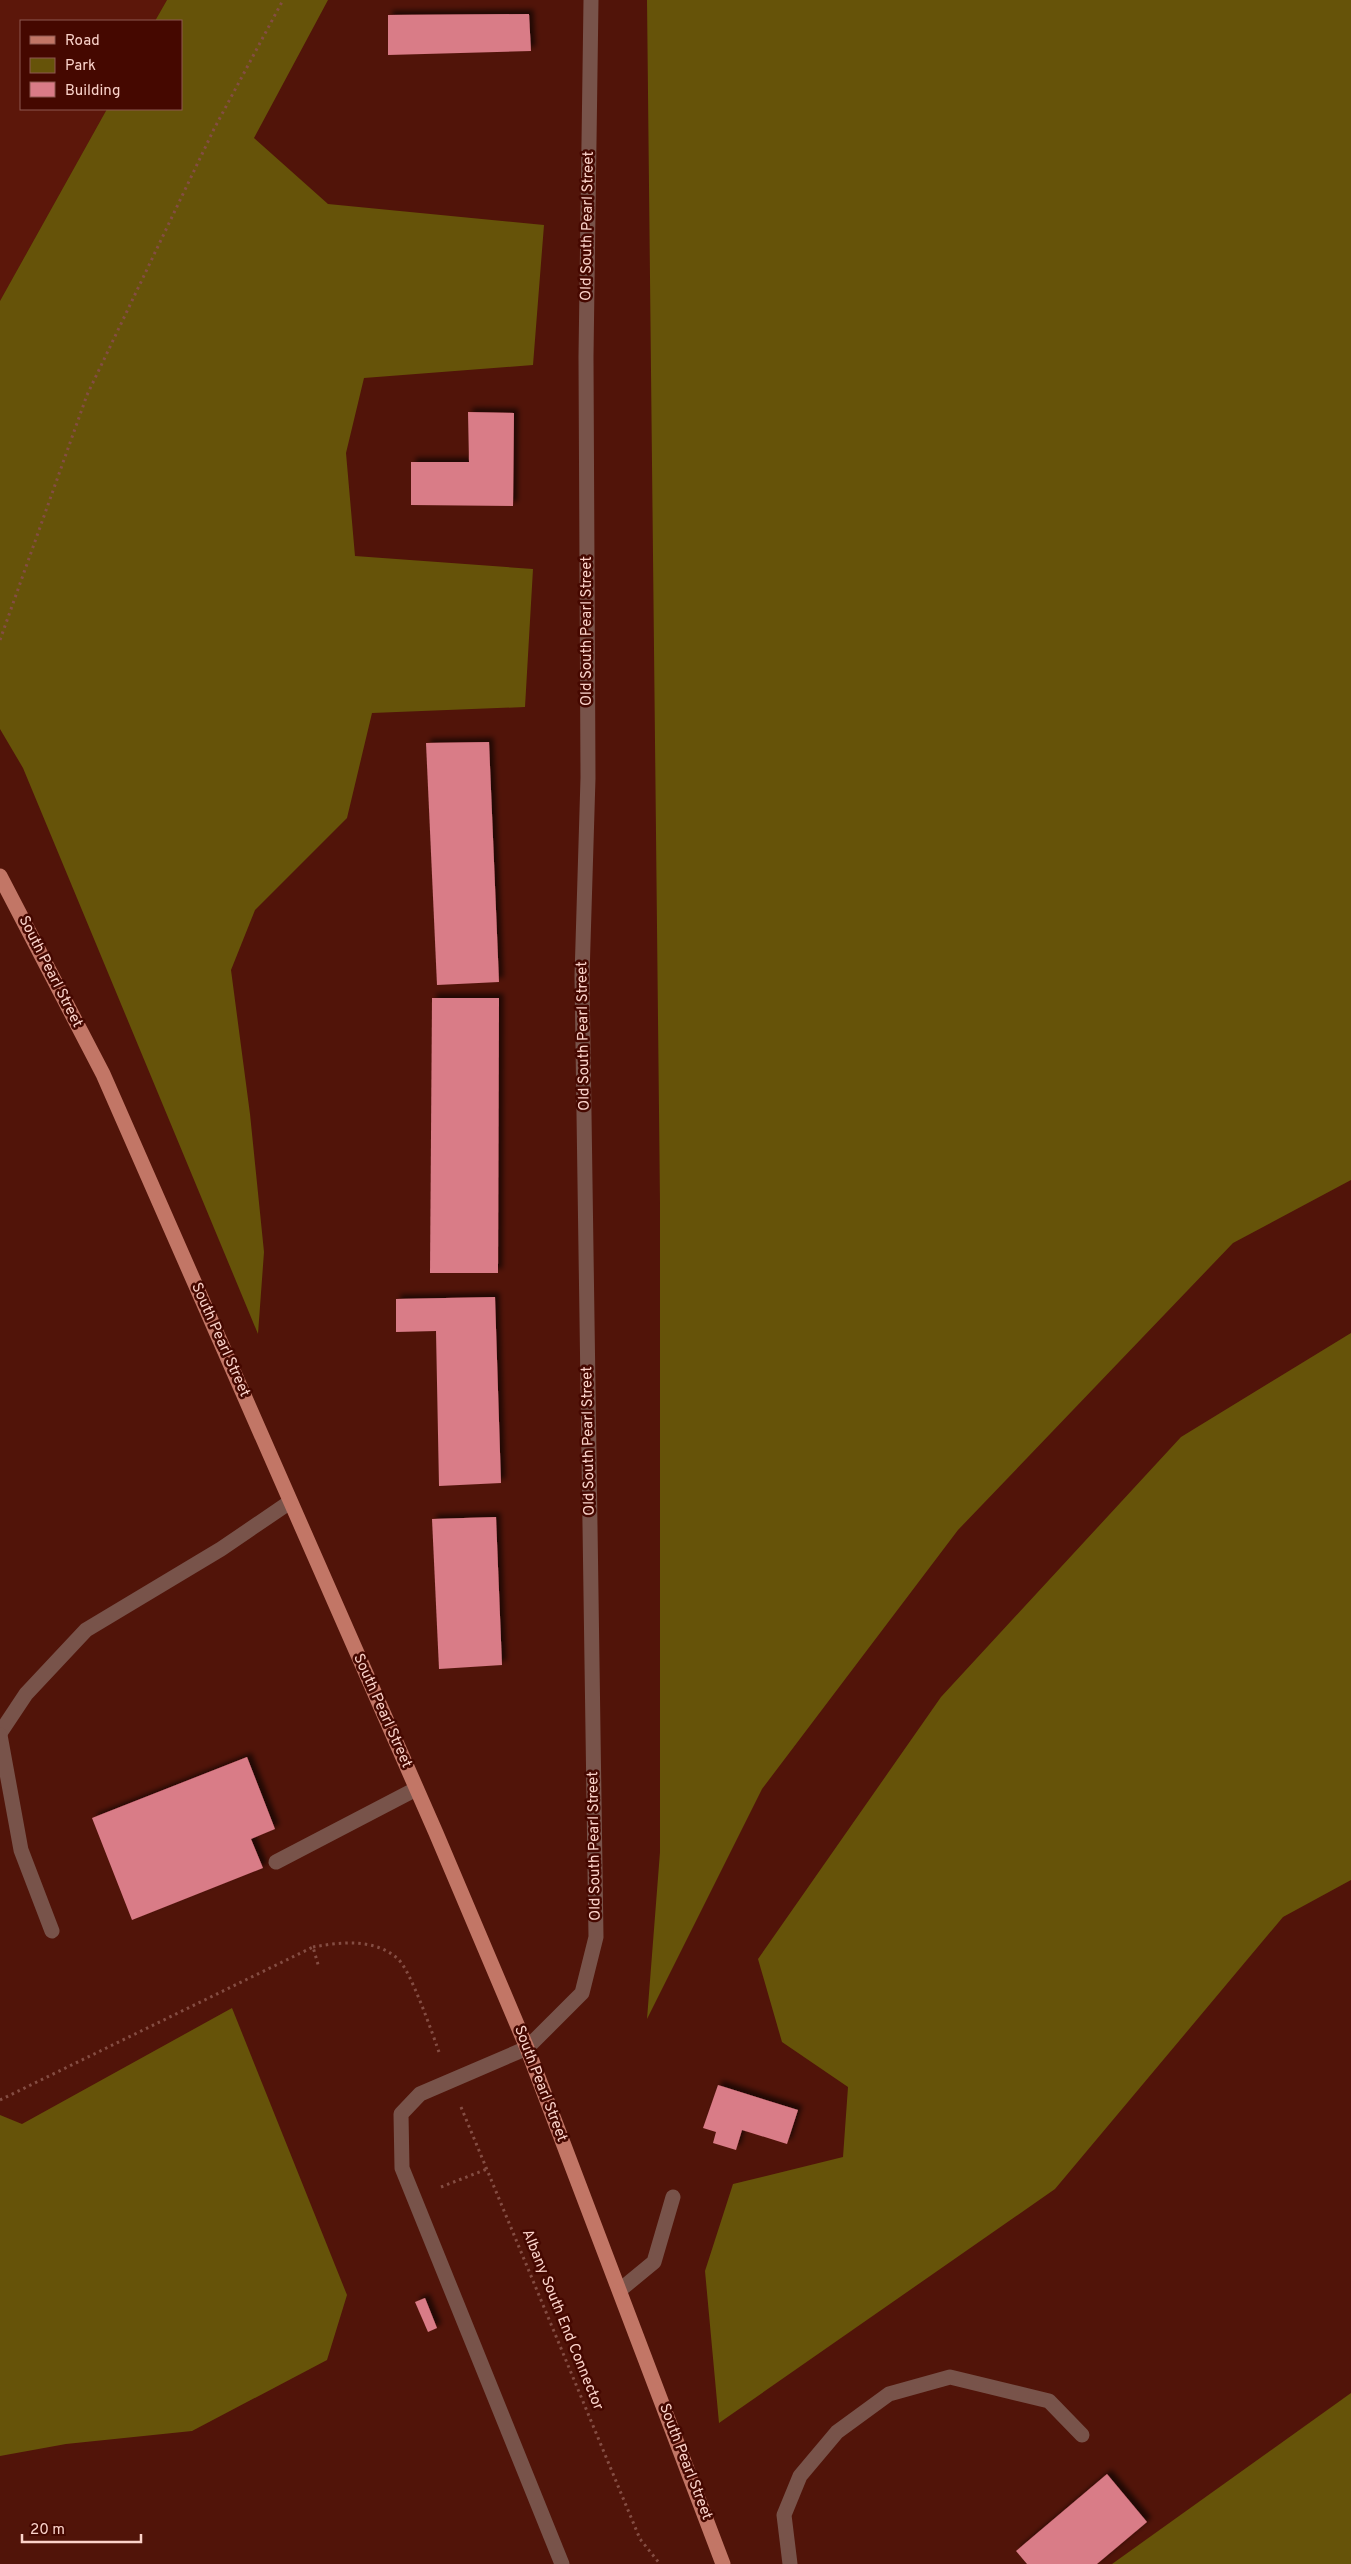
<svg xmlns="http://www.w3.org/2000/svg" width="1351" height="2564" viewBox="0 0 1351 2564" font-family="Overpass,sans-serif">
<defs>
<filter id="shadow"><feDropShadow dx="4.5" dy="-4.5" stdDeviation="2.5" flood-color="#0009"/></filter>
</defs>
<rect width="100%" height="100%" fill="#511409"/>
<path fill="#5c170a" d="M0,0H167L155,21H21V109H107L0,301Z"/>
<g fill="#665309">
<path d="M167,0H328L254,138L328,204L544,225L533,365L364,378L346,453L355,556L533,569L525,707L372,713L347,818L255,910L231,970L250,1114L264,1252L258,1334L23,768L0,729V301L107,109H181V21H155Z"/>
<path d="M647,0H1351V1180L1233,1243L958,1530L762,1789L647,2019L660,1852V1204Z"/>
<path d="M1351,1333V1880L1283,1917L1055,2189L719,2423L705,2271L733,2184L843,2157L848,2087L782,2042L758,1959L941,1697L1181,1437Z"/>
<path d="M232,2008L347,2295L327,2360L192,2431L66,2444L0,2456V2115L22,2124Z"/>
<path d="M1351,2393V2564H1112Z"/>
</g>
<g fill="#d97b87" filter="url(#shadow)">
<path d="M529,14L531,51L388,55V15Z"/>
<path d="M468,412L514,413L513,506L411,505V462H469Z"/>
<path d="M489,742L499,982L437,985L426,743Z"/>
<path d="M432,998H499L498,1273H430Z"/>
<path d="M495,1297L501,1483L439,1486L436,1331L396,1332V1299Z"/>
<path d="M496,1517L502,1665L439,1669L432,1519Z"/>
<path d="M247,1757L275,1829L251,1839L263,1868L132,1920L92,1818Z"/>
<path d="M718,2085L798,2110L787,2144L742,2130L736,2150L713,2143L716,2132L703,2128Z"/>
<path d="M425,2298L437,2328L428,2332L415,2302Z"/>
<path d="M1107,2474L1147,2522L1097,2564H1027L1016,2551Z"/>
</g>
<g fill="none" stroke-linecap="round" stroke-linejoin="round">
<g stroke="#844d43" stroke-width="3" stroke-dasharray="2.5 4" stroke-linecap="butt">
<path d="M0,640L87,395L214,129L283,0"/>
<path d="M313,1947C341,1942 375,1938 398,1959C411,1971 433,2035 440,2055"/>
<path d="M0,2100L313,1947L319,1968"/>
<path d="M461,2107L640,2539L660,2564"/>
<path d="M441,2187L487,2169"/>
</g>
<g stroke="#78534a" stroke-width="15">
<path d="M0,1733L26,1694L86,1630L221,1549L290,1502"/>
<path d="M0,1735L21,1850L52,1931"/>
<path d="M276,1862L416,1789"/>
<path d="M620,2290L654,2262L673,2197"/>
<path d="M562,2564L402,2168L401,2114L420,2094L527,2048L582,1993L596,1937L582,976L588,778L586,357L591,0"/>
<path d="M790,2564L784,2515L800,2476L837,2432L889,2394L950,2377L1049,2401L1082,2435"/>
</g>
<path stroke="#c27666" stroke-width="15" d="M0,876L103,1074L436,1833L527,2048L723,2564"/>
</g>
<g text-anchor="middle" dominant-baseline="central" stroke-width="5" stroke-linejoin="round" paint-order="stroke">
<g font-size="15" fill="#fbd3ca" stroke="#450800">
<text transform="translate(588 226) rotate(-89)">Old South Pearl Street</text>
<text transform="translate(587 631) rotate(-90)">Old South Pearl Street</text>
<text transform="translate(50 972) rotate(63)">South Pearl Street</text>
<text transform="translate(584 1036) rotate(-91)">Old South Pearl Street</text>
<text transform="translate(220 1340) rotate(66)">South Pearl Street</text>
<text transform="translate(589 1441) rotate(-91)">Old South Pearl Street</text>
<text transform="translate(382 1711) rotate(66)">South Pearl Street</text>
<text transform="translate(595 1846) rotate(-91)">Old South Pearl Street</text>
<text transform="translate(540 2084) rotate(69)">South Pearl Street</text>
<text transform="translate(562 2320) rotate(68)">Albany South End Connector</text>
<text transform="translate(685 2462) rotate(69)">South Pearl Street</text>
</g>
</g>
<rect x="20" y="20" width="162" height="90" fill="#450800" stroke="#8e5951"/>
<rect x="30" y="36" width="25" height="8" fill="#c27666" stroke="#8e5951"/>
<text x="65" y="45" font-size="15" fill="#fbd3ca">Road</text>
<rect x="30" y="58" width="25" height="15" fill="#665309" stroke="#8e5951"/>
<text x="65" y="70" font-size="15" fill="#fbd3ca">Park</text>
<rect x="30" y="82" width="25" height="15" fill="#d97b87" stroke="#8e5951"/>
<text x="65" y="95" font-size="15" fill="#fbd3ca">Building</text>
<path d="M22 2534v8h119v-8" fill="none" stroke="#fbd3ca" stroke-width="2.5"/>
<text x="30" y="2534" font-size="15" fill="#fbd3ca" stroke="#450800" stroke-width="4" paint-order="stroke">20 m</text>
</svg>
